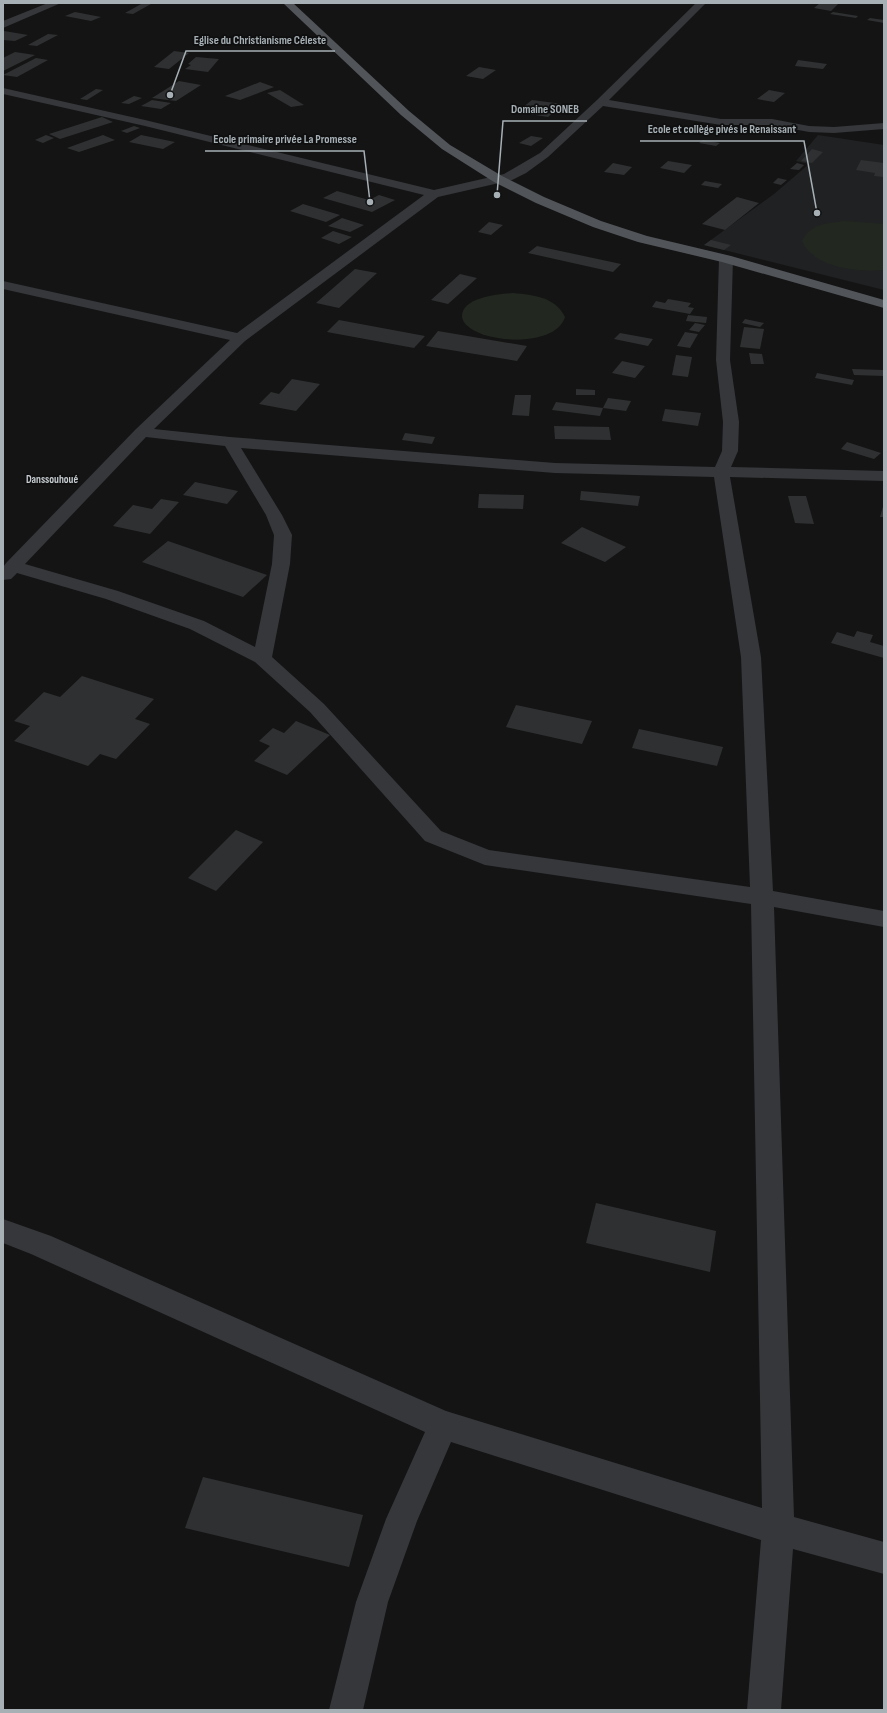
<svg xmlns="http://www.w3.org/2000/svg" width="887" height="1713" viewBox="0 0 887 1713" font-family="'Sofia Sans Condensed',sans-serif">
<rect width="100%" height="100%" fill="#141415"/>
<path fill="#202122" d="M818,135L884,145V290L704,245L774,194L809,164L796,161Z"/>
<g fill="#222820">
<path d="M844,221L884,224V270C857,272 814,268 802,241C812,223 826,224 844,221Z"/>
<path d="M513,293C534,295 555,297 565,317C556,346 492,344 470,328C466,325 462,321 462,316C462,297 500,294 513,293Z"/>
</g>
<g fill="#2f3031">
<path d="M143,3L151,4L133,14L125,13Z"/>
<path d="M820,3H829L838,4L831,11L814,8Z"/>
<path d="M75,12L101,17L91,21L65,16Z"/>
<path d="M833,12L858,16L856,18L830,14Z"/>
<path d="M870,18L884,20V23L867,20Z"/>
<path d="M3,32L4,31L28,35L15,41L3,40Z"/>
<path d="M48,34L58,35L37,46L28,45Z"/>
<path d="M174,51L189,53L169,69L154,67Z"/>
<path d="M15,52L35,55L3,71V58Z"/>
<path d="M196,57L219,59L208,72L185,69L191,65L188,64Z"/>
<path d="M36,58L48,60L17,77L3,75Z"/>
<path d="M798,60L827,64L823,69L795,66Z"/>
<path d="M479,67L496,70L483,79L466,76Z"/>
<path d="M179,81L201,85L176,101L152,98Z"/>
<path d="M260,82L274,87L240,100L225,96Z"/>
<path d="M96,89L103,90L87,100L80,99Z"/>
<path d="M280,90L304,105L291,107L267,93Z"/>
<path d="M769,90L785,93L774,102L757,99Z"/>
<path d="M134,96L142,98L129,104L121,103Z"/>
<path d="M152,100L171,103L161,109L141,106Z"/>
<path d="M532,100L563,104L548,117L517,112Z"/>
<path d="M102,117L113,122L60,139L49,134Z"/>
<path d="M134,126L140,128L127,133L121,131Z"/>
<path d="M46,135L54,138L43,143L35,140Z"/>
<path d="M103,135L115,140L79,152L67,148Z"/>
<path d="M141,135L175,142L163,149L129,142Z"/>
<path d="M531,136L543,138L531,146L519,143Z"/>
<path d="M703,140L720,143L716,146L699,143Z"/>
<path d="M812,149L823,152L812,163L801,161Z"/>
<path d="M861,160L884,163V177L874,176L875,173L856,170Z"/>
<path d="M668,161L692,165L684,173L660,168Z"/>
<path d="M613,163L632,167L624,175L604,172Z"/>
<path d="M797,163L804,165L799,170L790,169Z"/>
<path d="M778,178L787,180L781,185L773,183Z"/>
<path d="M705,181L722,184L718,188L701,185Z"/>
<path d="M337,191L369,200L379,195L395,200L372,212L323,198Z"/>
<path d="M737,197L759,203L725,230L702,224Z"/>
<path d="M303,204L340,215L326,222L290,211Z"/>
<path d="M342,218L364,225L350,232L328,226Z"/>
<path d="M489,222L503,225L491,235L478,232Z"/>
<path d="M333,231L352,237L339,244L321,238Z"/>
<path d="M711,240L731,245L724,250L704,245Z"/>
<path d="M537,246L621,264L613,272L528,253Z"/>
<path d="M355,269L377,273L339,308L316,303Z"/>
<path d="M460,274L477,278L448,304L431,300Z"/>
<path d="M668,299L691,303L688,307L694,308L690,314L652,307L656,301L665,303Z"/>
<path d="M688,315L707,317L706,323L686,321Z"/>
<path d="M745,319L764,323L760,327L742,323Z"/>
<path d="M339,320L425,336L414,348L327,332Z"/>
<path d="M695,323L705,325L699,332L689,330Z"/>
<path d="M744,327L764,329L760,349L740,347Z"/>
<path d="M438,331L527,346L517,361L426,346Z"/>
<path d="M685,332L698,334L690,348L677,346Z"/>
<path d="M620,333L653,339L648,346L614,339Z"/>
<path d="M749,353L762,354L764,364H751Z"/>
<path d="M676,355L692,357L688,377L672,375Z"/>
<path d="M622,361L645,366L635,378L612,373Z"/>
<path d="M852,369L884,370V376L854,375Z"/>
<path d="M817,373L854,380L852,385L815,378Z"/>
<path d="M292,379L320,384L296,411L259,404L271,392L279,394Z"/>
<path d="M576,389L595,390V395H576Z"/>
<path d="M515,395H531L529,416L512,415Z"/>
<path d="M608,398L631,401L626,411L603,408Z"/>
<path d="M556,402L603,408L600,416L552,410Z"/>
<path d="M665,409L701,413L698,426L662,421Z"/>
<path d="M554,426L609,427L611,440L555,439Z"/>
<path d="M405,433L435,437L432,444L402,440Z"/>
<path d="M847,442L881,453L874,459L841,449Z"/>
<path d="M195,482L238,491L227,504L183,495Z"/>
<path d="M581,491L640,496L638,506L580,500Z"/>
<path d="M479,494L524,495L523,509L478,508Z"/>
<path d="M788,496H806L814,524L795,523Z"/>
<path d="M161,499L179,502L150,534L113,526L133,505L152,509Z"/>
<path d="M884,503V517H880Z"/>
<path d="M582,527L626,547L605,562L561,543Z"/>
<path d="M168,541L267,575L243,597L142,562Z"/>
<path d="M857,631L873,635L870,642L884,646V658L831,643L837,632L854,637Z"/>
<path d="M82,676L154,699L135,719L150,724L116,759L100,754L88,766L14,741L30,726L14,721L44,692L60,697Z"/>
<path d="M516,705L592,721L582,744L506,727Z"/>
<path d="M296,721L330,735L287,775L254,761L270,746L259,741L273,728L284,733Z"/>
<path d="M639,729L723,747L717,766L632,748Z"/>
<path d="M236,830L263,842L216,891L188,878Z"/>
<path d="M596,1203L716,1231L710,1272L586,1243Z"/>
<path d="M203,1477L363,1515L349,1567L185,1528Z"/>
</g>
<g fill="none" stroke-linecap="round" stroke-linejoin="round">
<g fill="#35373a" fill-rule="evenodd">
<path d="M48,3H61L3,28V21Z"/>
<path d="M696,3H706L609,100L721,119H772L809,126L834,127L884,123V129L834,133L809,132L772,125H721L603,106L548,157L526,173L512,180L438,197L245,341L154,429L230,437L555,463L715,467L722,451L723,422L716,360L719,259L721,256H731L733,259L730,360L739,422L738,451L731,467L884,471V481L730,477L761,657L773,891L884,911V927L774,907L794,1517L884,1542V1574L793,1549L781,1710H747L761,1540L451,1442L417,1521L388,1602L363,1710H329L356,1602L386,1519L425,1432L31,1254L3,1243V1219L51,1236L446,1411L762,1508L751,904L485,865L425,841L310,712L255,662L190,629L106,599L17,573L11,579L3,580V567L7,562L136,429L230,340L3,289V281L237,333L424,195L145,126L3,94V88L145,120L434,190L504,174L540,153L597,100ZM146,437L225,446L266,515L274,535L272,564L255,647L204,621L118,591L25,564ZM241,448L555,473L714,477L741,657L750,887L489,850L441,831L324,704L272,657L290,564L292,535L282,515Z"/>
</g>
<path fill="#515559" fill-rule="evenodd" d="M283,3H293L409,111L450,145L502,176L544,197L601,221L647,236L731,256L884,300V308L722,262L638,242L593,227L536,203L494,182L442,149L401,115Z"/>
</g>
<g text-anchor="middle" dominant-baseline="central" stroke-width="3.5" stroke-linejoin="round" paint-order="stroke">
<g font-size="11" font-weight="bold" fill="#c7cdd1" stroke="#0f0f10">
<text x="52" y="479">Danssouhoué</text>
</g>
</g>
<path fill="none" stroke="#a6b0b5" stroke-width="1.5" d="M170 95L186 51H335M497 195L503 121H587M817 213L804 141H640M370 202L364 151H205"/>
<g fill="#a6b0b5" stroke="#0f0f10" stroke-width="1.5">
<circle cx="170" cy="95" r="4"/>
<circle cx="497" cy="195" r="4"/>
<circle cx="817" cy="213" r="4"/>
<circle cx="370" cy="202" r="4"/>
</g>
<g font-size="12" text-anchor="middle" font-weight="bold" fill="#a6b0b5" stroke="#0f0f10" stroke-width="3.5" stroke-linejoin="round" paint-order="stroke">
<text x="260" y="44">Eglise du Christianisme Céleste</text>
<text x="545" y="113">Domaine SONEB</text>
<text x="722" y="133">Ecole et collège pivés le Renaissant</text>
<text x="285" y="143">Ecole primaire privée La Promesse</text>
</g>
<rect width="887" height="1713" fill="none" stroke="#a6b0b5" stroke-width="8"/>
</svg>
